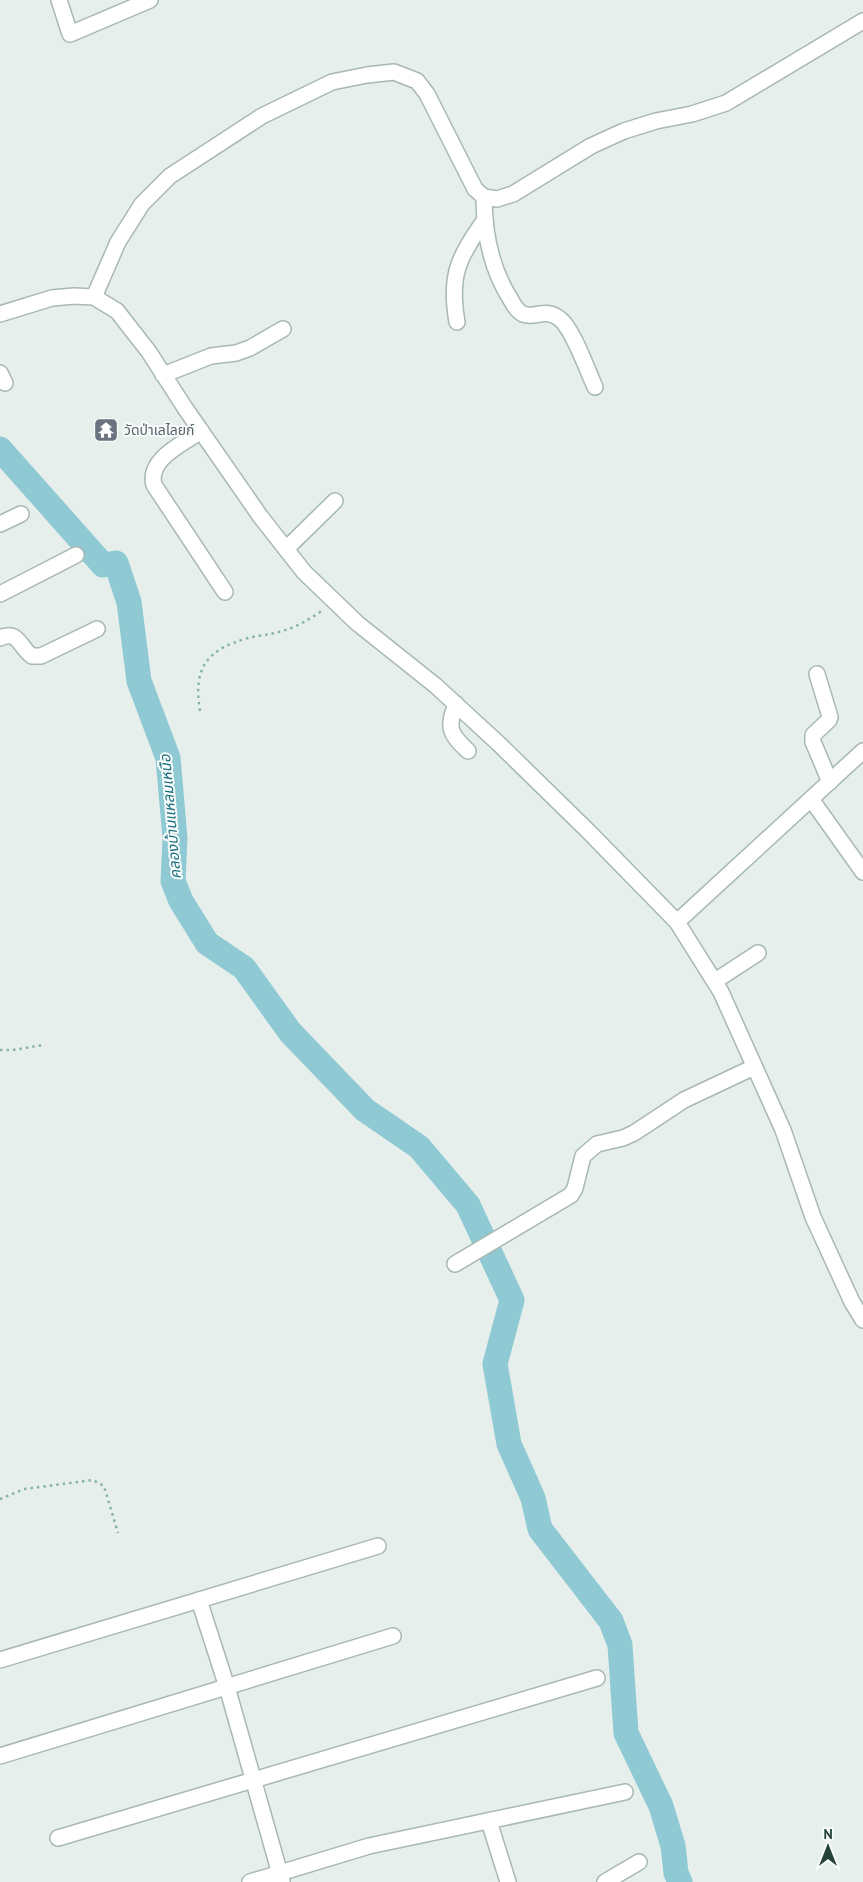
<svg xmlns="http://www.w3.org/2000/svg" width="863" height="1882" viewBox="0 0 863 1882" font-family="'PT Sans','Noto Sans Thai',sans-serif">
<rect width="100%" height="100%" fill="#e6efeb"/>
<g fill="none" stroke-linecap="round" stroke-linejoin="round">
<path stroke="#8ec9d4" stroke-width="25" d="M0,449L103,565L116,563L129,602L139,681L168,758L175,838L173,881L181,901L207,943L244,968L290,1032L365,1110L419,1147L468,1205L512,1300L495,1364L509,1444L533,1498L540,1529L611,1621L620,1645L626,1733L661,1806L673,1846L676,1873L680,1882"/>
<defs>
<g id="minor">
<path d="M59,0L70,34L150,0"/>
<path d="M484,197C484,234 491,269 511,300C514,306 517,311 523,314C536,319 545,307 560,319C573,329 587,370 595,387"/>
<path d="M94,297L118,242L142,204L170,176L262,116L332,82L367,75L394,72L417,81L427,94L475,189L484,197L497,199L513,194L591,146L624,131L656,121L692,114L726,103L863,21"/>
<path d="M0,314L52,298L74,296L94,297L117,311L149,352L185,408L260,516L304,572L357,623L436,686L499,744L588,831L677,922L721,992L783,1130L813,1217L852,1302L863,1320"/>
<path d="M457,322C449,276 458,258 484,221"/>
<path d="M0,373L5,383"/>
<path d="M163,375L211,356L236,353L250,348L283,329"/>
<path d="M201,431C183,444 147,459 154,485L225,592"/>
<path d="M0,524L21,514"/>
<path d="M286,549L335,501"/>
<path d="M0,594L76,555"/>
<path d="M0,638C18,629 20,648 32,656H41L97,629"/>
<path d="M817,674L830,717L829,720L813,735V742L830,782"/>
<path d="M456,704C447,728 449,733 468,751"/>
<path d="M811,799L863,872"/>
<path d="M677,922L863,751"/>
<path d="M715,981L758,953"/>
<path d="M455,1264L571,1195L575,1188L583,1156L597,1144L623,1138L634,1133L684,1100L754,1067"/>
<path d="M199,1600L227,1687L282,1881"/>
<path d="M0,1660L378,1546"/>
<path d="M0,1756L393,1636"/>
<path d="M489,1821L508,1882"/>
<path d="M58,1838L597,1678"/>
<path d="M250,1882L369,1846L625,1792"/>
<path d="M605,1882L639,1862"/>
</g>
</defs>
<use href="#minor" stroke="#a8b8b2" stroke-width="18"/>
<g stroke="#86b3a5" stroke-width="2.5" stroke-dasharray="2.5 4" stroke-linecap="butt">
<path d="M200,711C193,668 206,650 248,638C259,635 271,635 282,631C297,627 310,619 323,610"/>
<path d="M0,1050H13L43,1045"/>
<path d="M0,1499L24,1489L93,1480L104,1486L118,1533"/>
</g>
<use href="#minor" stroke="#fff" stroke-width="15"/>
</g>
<defs>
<symbol id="temple-square" viewBox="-11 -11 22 22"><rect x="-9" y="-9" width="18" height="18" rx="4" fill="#6b7280" stroke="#f7fbf9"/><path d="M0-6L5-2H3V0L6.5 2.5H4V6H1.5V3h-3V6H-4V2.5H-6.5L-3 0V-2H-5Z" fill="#fff"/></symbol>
</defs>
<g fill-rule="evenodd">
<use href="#temple-square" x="92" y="416" width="28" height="28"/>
</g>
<g text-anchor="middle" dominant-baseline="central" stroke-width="4" stroke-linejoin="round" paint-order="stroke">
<g font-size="14" fill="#5b616d" stroke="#f7fbf9" text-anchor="start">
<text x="124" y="430">วัดป่าเลไลยก์</text>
</g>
<g font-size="15" font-style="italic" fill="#1c6f80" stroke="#f7fbf9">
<text transform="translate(170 817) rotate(-95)">คลองบ้านแหลมเหนือ</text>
</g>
</g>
<g transform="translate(828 1847)" stroke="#f7fbf9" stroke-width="4" paint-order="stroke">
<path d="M0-4L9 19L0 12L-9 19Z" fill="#24423a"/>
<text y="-8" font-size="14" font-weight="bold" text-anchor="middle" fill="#24423a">N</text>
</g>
</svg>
